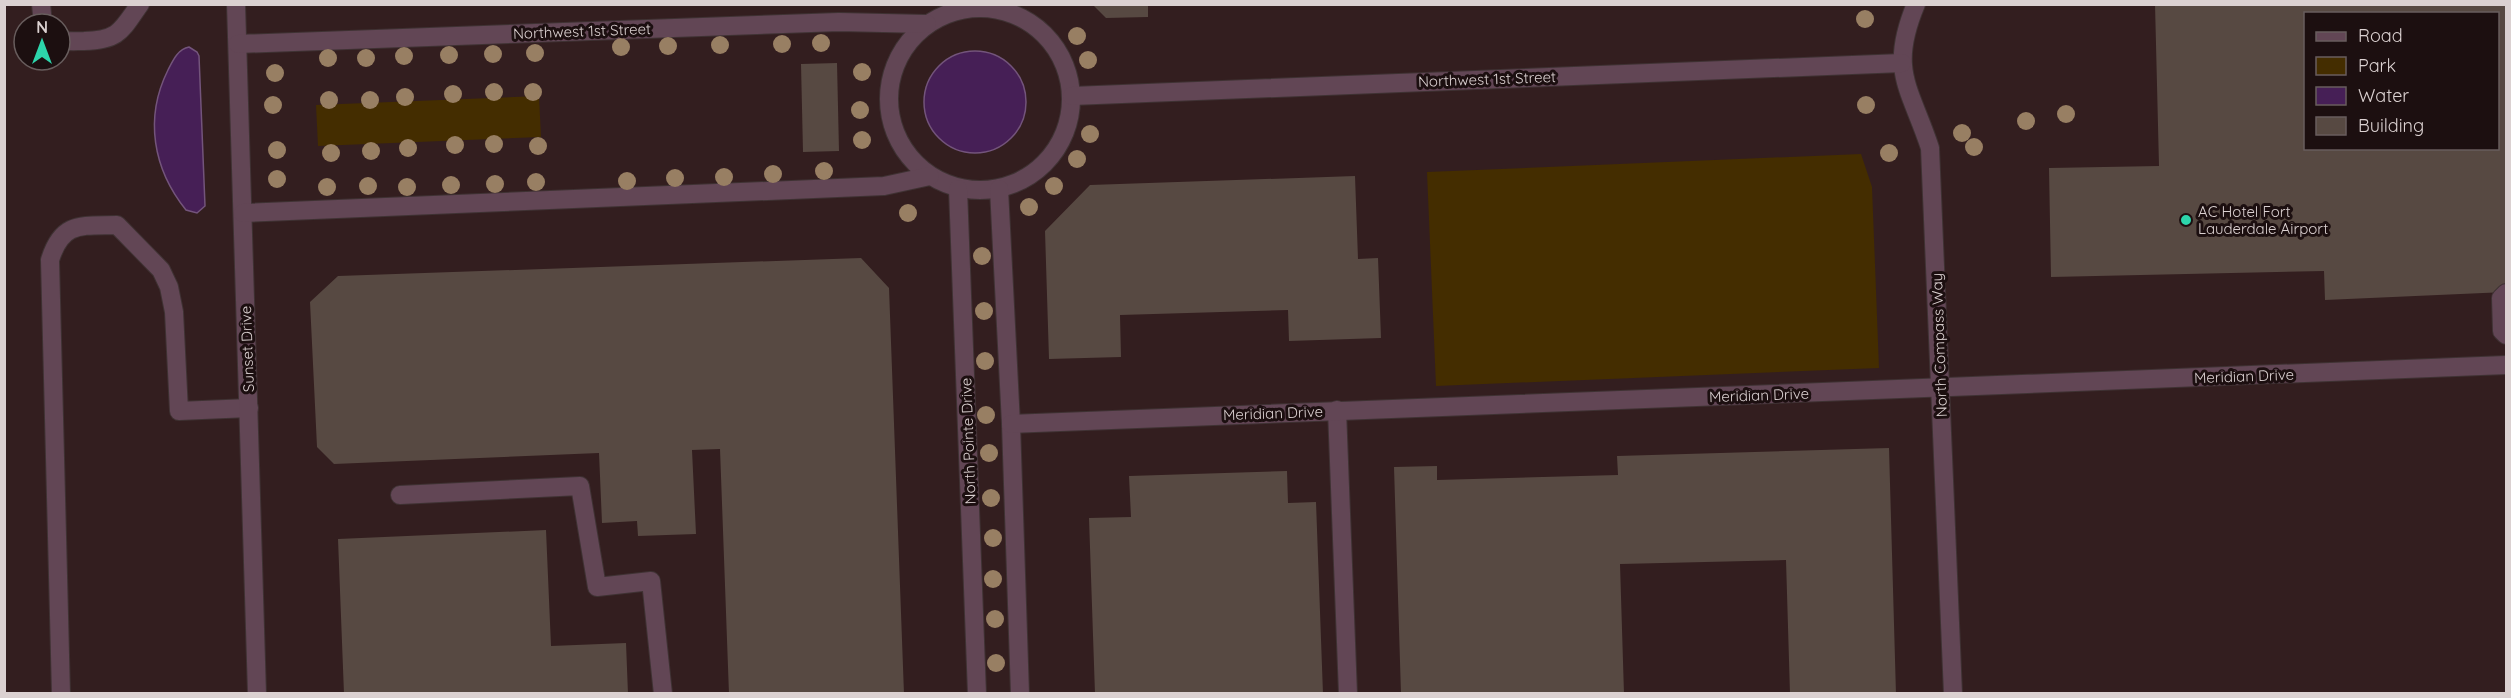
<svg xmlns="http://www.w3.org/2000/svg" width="2511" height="698" viewBox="0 0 2511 698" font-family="Quicksand,sans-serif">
<rect width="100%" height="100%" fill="#261819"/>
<path fill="#331e1f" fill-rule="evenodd" d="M5,5H2506V693H5ZM2306,14H2498V148H2306ZM24,24H60V60H24Z"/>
<g fill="#442d00">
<path d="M539,96L541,137L318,146L316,105Z"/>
<path d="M1861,154L1872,187L1879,368L1436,386L1427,172Z"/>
</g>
<g fill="#461f56" stroke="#73547b" stroke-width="1.5">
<path d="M189,47L197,52L199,56L205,206L197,213L186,210C153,169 144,118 168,70C173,60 178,49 189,47Z"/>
<circle cx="975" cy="102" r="51"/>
</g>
<g fill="#574942" fill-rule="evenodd">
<path d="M1092,4H1148V17L1106,18Z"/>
<path d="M2155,4H2506V292L2325,300L2324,271L2051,277L2049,168L2159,166ZM2306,14H2498V148H2306Z"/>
<path d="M837,63L839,151L803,152L801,64Z"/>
<path d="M1355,176L1358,259L1378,258L1381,338L1289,341L1288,310L1120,315L1121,357L1049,359L1045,231L1090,185Z"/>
<path d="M861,258L889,288L904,694H729L720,449L692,450L696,534L638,536L637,521L602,523L599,453L334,464L317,447L310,302L338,276Z"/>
<path d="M1889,448L1896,694H1790L1786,560L1620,564L1624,694H1401L1394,467L1437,466V480L1618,475L1617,456Z"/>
<path d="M1287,471L1288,503L1316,502L1323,694H1095L1089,518L1131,517L1129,476Z"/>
<path d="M546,530L551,646L626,643L628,694H344L338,539Z"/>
</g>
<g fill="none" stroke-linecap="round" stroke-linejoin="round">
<defs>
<g id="lane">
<path d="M41,4L43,24"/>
<path d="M60,40C68,42 76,41 84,41C119,40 121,31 140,4"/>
<path d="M2506,293L2501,298L2502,331L2506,335"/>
<path d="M1337,410L1348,694"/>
<path d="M400,495L580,486L597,587L651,581L663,694"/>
<path d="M61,694L50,260C62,221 81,226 117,225L161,270L169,287L174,312L179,411L249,408"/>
</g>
<g id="street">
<path d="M236,4L257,694"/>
<path d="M1916,4C1888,71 1910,87 1930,148L1953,694"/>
<circle cx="980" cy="99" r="91"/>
<path d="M238,44L839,22L927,24"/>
<path d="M1072,96L1902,63"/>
<path d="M958,189L977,694"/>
<path d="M999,189L1011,424L1020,694"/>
<path d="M243,213L884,186L930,176"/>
<path d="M1011,424L2506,365"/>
</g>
</defs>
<use href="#lane" stroke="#3f3233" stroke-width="20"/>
<use href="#street" stroke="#3f3233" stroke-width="20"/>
<use href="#lane" stroke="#624655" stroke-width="18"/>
<use href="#street" stroke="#624655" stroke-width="18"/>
</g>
<g fill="#987f63">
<circle cx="1865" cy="19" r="9"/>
<circle cx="1077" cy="36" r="9"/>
<circle cx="821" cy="43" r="9"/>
<circle cx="782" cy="44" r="9"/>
<circle cx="720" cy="45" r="9"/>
<circle cx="668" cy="46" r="9"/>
<circle cx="621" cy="47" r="9"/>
<circle cx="535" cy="53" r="9"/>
<circle cx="493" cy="54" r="9"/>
<circle cx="449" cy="55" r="9"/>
<circle cx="404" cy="56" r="9"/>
<circle cx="328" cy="58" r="9"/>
<circle cx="366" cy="58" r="9"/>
<circle cx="1088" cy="60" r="9"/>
<circle cx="862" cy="72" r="9"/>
<circle cx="275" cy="73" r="9"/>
<circle cx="494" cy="92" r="9"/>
<circle cx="533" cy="92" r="9"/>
<circle cx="453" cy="94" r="9"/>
<circle cx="405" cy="97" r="9"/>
<circle cx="329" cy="100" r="9"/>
<circle cx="370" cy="100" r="9"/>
<circle cx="273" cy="105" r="9"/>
<circle cx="1866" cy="105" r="9"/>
<circle cx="860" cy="110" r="9"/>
<circle cx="2066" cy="114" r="9"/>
<circle cx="2026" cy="121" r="9"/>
<circle cx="1962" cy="133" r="9"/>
<circle cx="1090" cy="134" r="9"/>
<circle cx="862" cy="140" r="9"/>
<circle cx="494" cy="144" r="9"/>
<circle cx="455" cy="145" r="9"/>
<circle cx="538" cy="146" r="9"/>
<circle cx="1974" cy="147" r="9"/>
<circle cx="408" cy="148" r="9"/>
<circle cx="277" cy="150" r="9"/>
<circle cx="371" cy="151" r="9"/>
<circle cx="331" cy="153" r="9"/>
<circle cx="1889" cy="153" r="9"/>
<circle cx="1077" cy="159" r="9"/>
<circle cx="824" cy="171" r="9"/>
<circle cx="773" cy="174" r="9"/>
<circle cx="724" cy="177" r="9"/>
<circle cx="675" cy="178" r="9"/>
<circle cx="277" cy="179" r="9"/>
<circle cx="627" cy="181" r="9"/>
<circle cx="536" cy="182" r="9"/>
<circle cx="495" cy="184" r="9"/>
<circle cx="451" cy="185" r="9"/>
<circle cx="368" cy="186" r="9"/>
<circle cx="1054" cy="186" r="9"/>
<circle cx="327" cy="187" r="9"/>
<circle cx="407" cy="187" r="9"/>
<circle cx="1029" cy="207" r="9"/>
<circle cx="908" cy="213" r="9"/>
<circle cx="982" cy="256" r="9"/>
<circle cx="984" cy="311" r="9"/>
<circle cx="985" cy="361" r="9"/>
<circle cx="986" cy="415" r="9"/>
<circle cx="989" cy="453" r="9"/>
<circle cx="991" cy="498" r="9"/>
<circle cx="993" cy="538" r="9"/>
<circle cx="993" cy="579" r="9"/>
<circle cx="995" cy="619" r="9"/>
<circle cx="996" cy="663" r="9"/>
</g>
<circle fill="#2dd5ab" stroke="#1c0f10" stroke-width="2" cx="2186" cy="220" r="6"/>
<g text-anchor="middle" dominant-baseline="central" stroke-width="6" stroke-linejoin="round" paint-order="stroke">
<g font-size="15" fill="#dbd1d1" stroke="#1c0f10">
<text transform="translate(582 31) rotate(-2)">Northwest 1st Street</text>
<text transform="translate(1487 79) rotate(-2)">Northwest 1st Street</text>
<text transform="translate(1939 345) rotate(-92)">North Compass Way</text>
<text transform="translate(247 349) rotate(-92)">Sunset Drive</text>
<text transform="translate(2244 376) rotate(-2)">Meridian Drive</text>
<text transform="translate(1759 395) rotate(-2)">Meridian Drive</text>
<text transform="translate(1273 413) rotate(-2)">Meridian Drive</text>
<text transform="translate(968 441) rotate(-92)">North Pointe Drive</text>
</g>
<g font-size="15" fill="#dbd1d1" stroke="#1c0f10" text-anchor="start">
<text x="2198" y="211">AC Hotel Fort<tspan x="2198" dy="17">Lauderdale Airport</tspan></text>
</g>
</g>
<rect width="2511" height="698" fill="none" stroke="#dbd1d1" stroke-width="12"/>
<rect x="2304" y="12" width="195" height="138" fill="#1c0f10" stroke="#685d5d" stroke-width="1.5"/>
<rect x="2316" y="32" width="30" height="9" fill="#624655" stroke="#685d5d" stroke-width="1.5"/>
<text x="2358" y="42" font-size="18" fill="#dbd1d1">Road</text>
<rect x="2316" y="57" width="30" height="18" fill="#442d00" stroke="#685d5d" stroke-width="1.5"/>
<text x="2358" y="72" font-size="18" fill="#dbd1d1">Park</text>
<rect x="2316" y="87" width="30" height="18" fill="#461f56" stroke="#685d5d" stroke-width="1.5"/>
<text x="2358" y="102" font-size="18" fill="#dbd1d1">Water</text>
<rect x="2316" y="117" width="30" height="18" fill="#574942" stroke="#685d5d" stroke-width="1.5"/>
<text x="2358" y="132" font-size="18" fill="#dbd1d1">Building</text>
<g transform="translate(42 42)"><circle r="28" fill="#1c0f10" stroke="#685d5d" stroke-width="1.5"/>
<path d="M0-4.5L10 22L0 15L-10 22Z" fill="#2dd5ab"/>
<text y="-9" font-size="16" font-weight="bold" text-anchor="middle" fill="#dbd1d1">N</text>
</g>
</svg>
